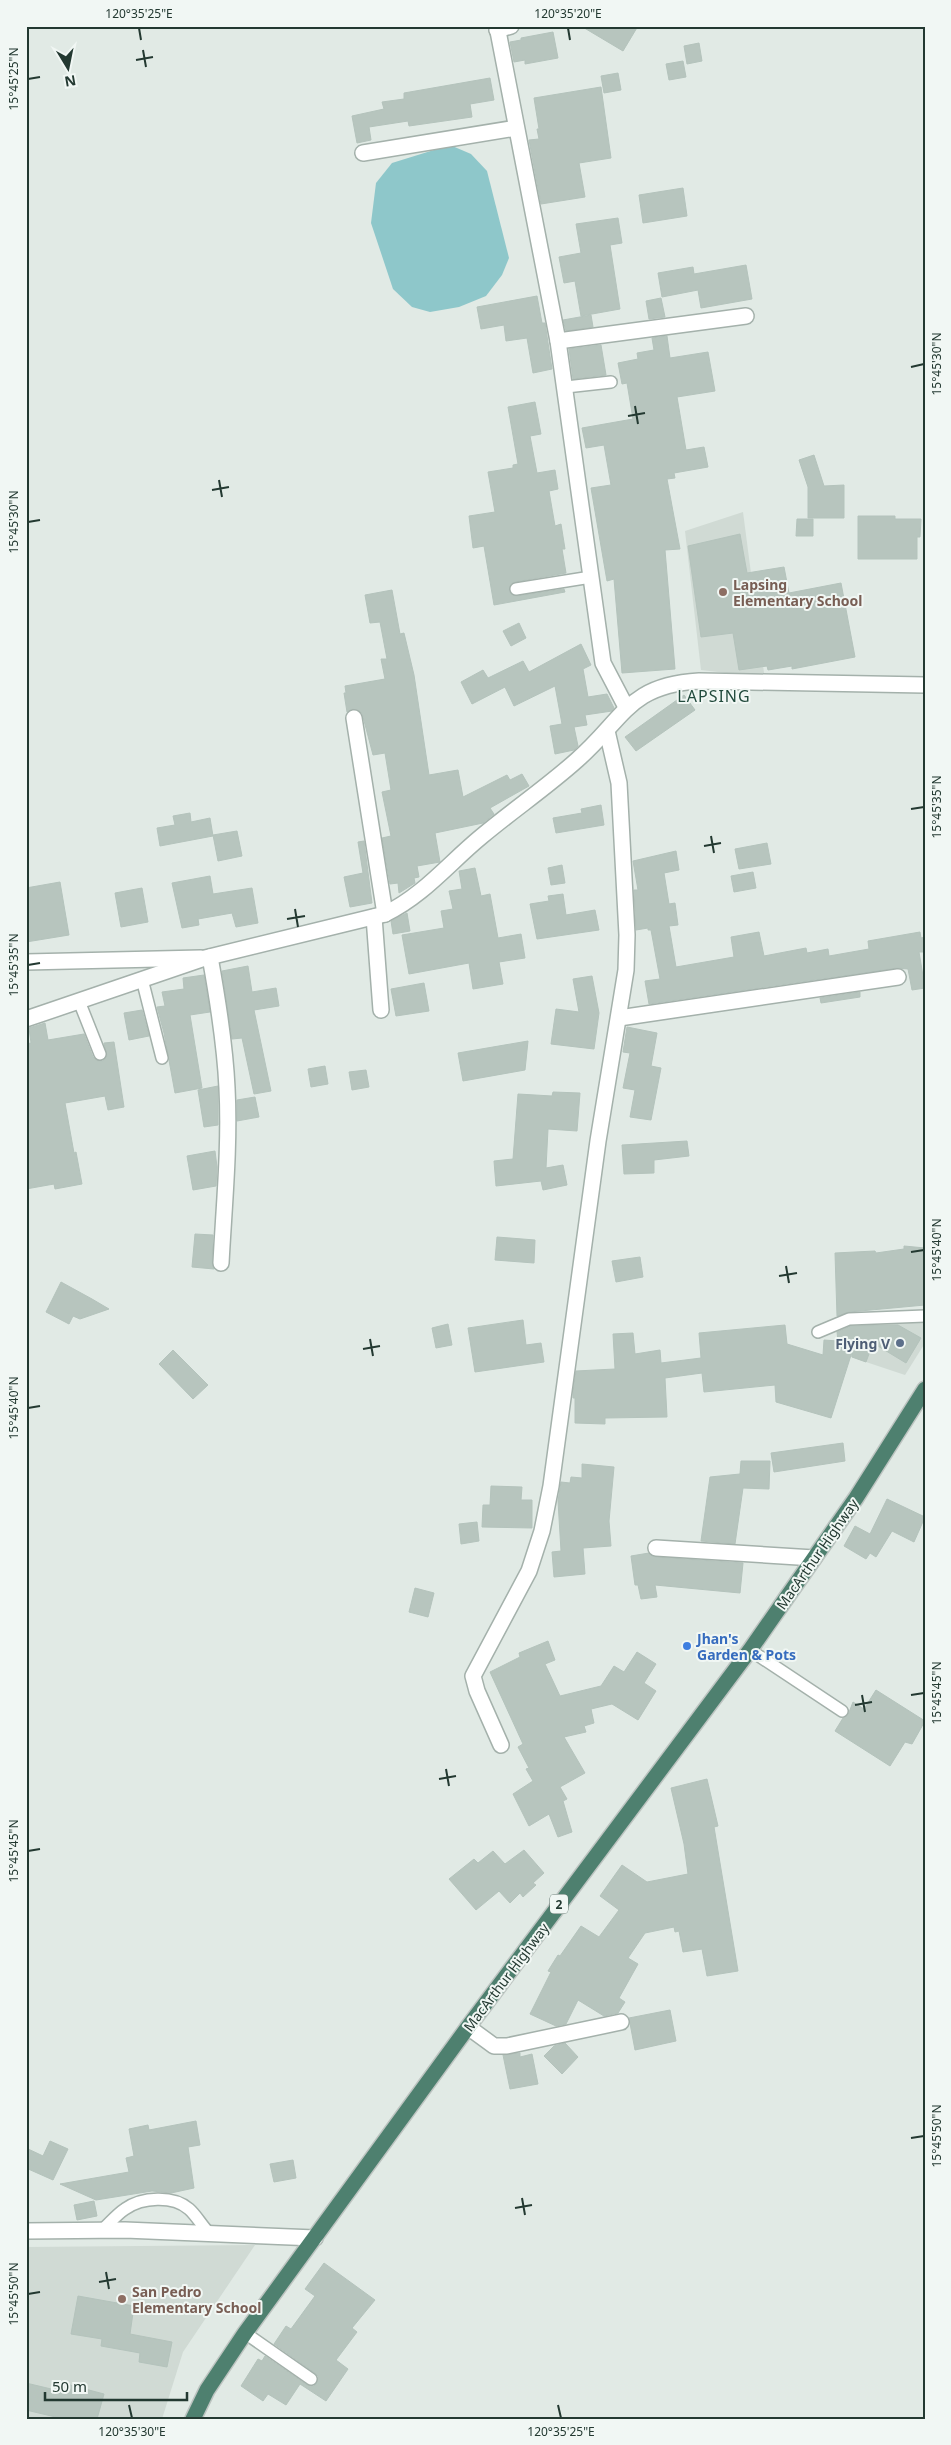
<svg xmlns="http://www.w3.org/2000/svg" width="951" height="2445" viewBox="0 0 951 2445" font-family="'Noto Sans',sans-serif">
<rect width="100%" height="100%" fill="#e1eae5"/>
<g fill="#d0dad4">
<path d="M743,512L764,673L744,675L701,670L685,531Z"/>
<path d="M925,1319V1343L905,1375L845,1355L860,1320Z"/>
<path d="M255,2245L183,2352L162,2419H26V2247Z"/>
</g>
<path fill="#8ec7ca" d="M450,145L471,154L487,171L509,258L502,275L486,296L459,307L430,312L412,307L393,289L371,223L376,183L392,163Z"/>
<g fill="#b7c5be" stroke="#b4c3bc">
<path d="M581,26H638L623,51Z"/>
<path d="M553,32L558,58L525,64V60L514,62L510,42L521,40V38Z"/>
<path d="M699,43L702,61L687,64L684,46Z"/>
<path d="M683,61L686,77L669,80L666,64Z"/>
<path d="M618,73L621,90L604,93L601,76Z"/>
<path d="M490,78L494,100L470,104L472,117L409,126L408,121L369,127L371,140L357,143L352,116L384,109L382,102L404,99V93Z"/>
<path d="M601,87L611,158L579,163L585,197L541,204L529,140L539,139L537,129H539L534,98Z"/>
<path d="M683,188L687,216L643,223L639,195Z"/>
<path d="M618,218L622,243L610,245L620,309L581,316L575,281L564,283L559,257L581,253L576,224Z"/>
<path d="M746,265L752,299L701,308L698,290L662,297L658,273L693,267L694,274Z"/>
<path d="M537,296L542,323H545L552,369L533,373L527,338L506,341L504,325L481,329L477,307Z"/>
<path d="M661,298L665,317L649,319L646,301Z"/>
<path d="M591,315L593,327L566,331L563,320Z"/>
<path d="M667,336L670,358L708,352L715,391L677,397L686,450L704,447L708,467L674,473L675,478L667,479L680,549L665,550L675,669L622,673L614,579L607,581L591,488L611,485L604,445L586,448L582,428L633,419L627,383L622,384L618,363L638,359L637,353L654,350L652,338Z"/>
<path d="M601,345L606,375L573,379L569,349Z"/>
<path d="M535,402L541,434L530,436L537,473L555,470L558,489L549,491L555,526L561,524L565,549H562L566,573L515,582L511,584L509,590L511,594L517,596L564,589L565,592L494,605L484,546L473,548L469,516L495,512L488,472L513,468V465L518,464L508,407Z"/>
<path d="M814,455L824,486L844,485V518H808V487L799,460Z"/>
<path d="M858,516H895V519H921L920,537H917V559H858Z"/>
<path d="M797,519H813V536H796Z"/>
<path d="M740,534L747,573L784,567L789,593L841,583L855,657L792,669V666L768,670L767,666L739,670L733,633L701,637L688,546Z"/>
<path d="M392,590L400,634L404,633L414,675L429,775L458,770L463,797L507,775L510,780L522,774L529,786L490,808L494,814L483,823L435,833L440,862L417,866L419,877L414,878L415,883L399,893L398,883L390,884L382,838L391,836L382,792L391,790L385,753L373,755L362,713L353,709L347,712L344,693H346L345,686L385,679L381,659H387L380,622L370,623L365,595Z"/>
<path d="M519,623L526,638L511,646L503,631Z"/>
<path d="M581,644L591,665L583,669L588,697L607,694L614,708L612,711L585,715L587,725L574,727L578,746L574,750L555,754L550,726L562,724L555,686L514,706L505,687L472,704L461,682L483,670L488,678L523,661L529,672Z"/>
<path d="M684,695L695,710L636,751L625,737Z"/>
<path d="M601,805L604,825L556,833L553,818L582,813L581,809Z"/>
<path d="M190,813L191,822L210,818L213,836L160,846L157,828L175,825L173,816Z"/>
<path d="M237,831L242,856L218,861L213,835Z"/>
<path d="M364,841L372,903L350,907L344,877L363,873L358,842Z"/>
<path d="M767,843L771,864L739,869L735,849Z"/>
<path d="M676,851L679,870L664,873L669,904L675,903L678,925L669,926L676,967L734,957L731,937L759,932L764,956L806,948L807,953L828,949L829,956L869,949L868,941L920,932L921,938L925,937V952H919L925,988L912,990L908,969L897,968L649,1004L645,981L660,979L651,930H648V928L636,930L634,890H638L633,861Z"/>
<path d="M562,865L565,883L551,885L548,868Z"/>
<path d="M475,868L481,896L490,894L498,938L521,934L525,958L499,962L503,984L473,989L469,963L409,974L402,935L444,928L441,911L453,909L449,891L462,889L459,871Z"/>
<path d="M753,872L756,888L734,892L731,876Z"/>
<path d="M210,876L213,894L252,888L258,923L236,927L232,913L198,919L199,925L182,928L172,883Z"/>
<path d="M60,882L69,935L26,942V888Z"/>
<path d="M142,888L148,922L121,927L115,893Z"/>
<path d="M563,894L566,915L595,910L599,930L537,939L530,904L549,901L548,896Z"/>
<path d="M407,913L410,931L393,934L391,921Z"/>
<path d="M248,966L252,992L276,988L279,1006L254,1010L271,1091L254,1094L242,1038L232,1039L222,971Z"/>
<path d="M204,975L210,1012L190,1015L202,1088L175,1093L164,1033L157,1007L165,1006L162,992L184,989L183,978Z"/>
<path d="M592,976L599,1013L594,1049L551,1044L556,1009L579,1012L573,979Z"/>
<path d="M424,983L429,1011L396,1016L391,989Z"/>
<path d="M860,992V997L821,1003L820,998Z"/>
<path d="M142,1010L149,1036L129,1040L124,1013Z"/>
<path d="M45,1023L48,1040L84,1034L93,1057L98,1061H103L107,1056L104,1043L114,1042L124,1107L108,1110L105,1096L65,1103L74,1153L76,1152L82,1184L55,1189L54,1184L26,1189V1044L31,1043L29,1028Z"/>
<path d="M627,1027L657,1033L651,1066L661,1068L651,1120L630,1117L635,1090L623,1088L630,1053L623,1052Z"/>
<path d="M528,1041L525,1070L463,1081L458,1053Z"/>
<path d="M325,1066L328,1084L311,1087L308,1069Z"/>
<path d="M366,1070L369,1087L352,1090L349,1072Z"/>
<path d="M218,1086V1125L204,1127L198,1090Z"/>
<path d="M553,1092L580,1093L577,1131L548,1129L546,1168L563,1165L567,1185L543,1190L541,1181L496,1186L494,1161L513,1159L518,1094L552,1096Z"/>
<path d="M255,1097L259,1117L237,1121V1100Z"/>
<path d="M687,1141L689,1156L654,1160V1173L624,1174L622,1145Z"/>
<path d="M215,1151L217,1167L216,1186L193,1190L187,1156Z"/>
<path d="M195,1234L213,1235L212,1262L214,1269L192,1267Z"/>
<path d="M497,1237L535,1240L534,1263L495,1260Z"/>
<path d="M904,1246L925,1248V1305L849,1312L837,1316L835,1253L875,1251L876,1253L904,1249Z"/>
<path d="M640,1257L643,1277L616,1282L612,1261Z"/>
<path d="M61,1282L92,1299L109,1309L80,1319L73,1316L69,1324L46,1312Z"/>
<path d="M523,1320L526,1345L541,1343L544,1362L475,1372L468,1328Z"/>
<path d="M448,1324L452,1345L436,1348L432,1328Z"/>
<path d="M785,1325L787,1344L823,1355L824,1340L838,1341L837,1332L851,1326L898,1325L921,1338L906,1363L873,1343L866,1362L852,1357V1352L831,1418L776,1402L775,1385L704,1392L702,1373L665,1378L667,1417L605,1418V1424L575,1423V1398H573V1392L576,1371L615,1369L613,1334L633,1333L635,1354L660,1350L661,1363L701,1358L699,1333Z"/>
<path d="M173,1350L208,1385L193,1399L159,1364Z"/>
<path d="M843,1443L845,1461L774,1472L771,1453Z"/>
<path d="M741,1461H770L769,1489L743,1488L735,1544L701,1541L710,1477L740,1474Z"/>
<path d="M582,1464L614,1467L609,1521L611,1546L583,1548L585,1574L554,1577L552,1552L561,1551L558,1501L561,1482L570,1483L571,1477L582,1478Z"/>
<path d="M491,1486L522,1487L521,1500H532V1528L482,1527L483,1505H490Z"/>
<path d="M887,1499L925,1517L914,1542L892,1531L876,1557L870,1553L866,1559L844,1546L855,1526L870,1534Z"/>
<path d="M477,1522L479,1541L461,1544L459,1524Z"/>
<path d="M649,1553L655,1557L743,1563L740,1593L655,1585L657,1597L641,1599L638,1585H635L631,1556Z"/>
<path d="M415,1588L434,1593L428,1617L409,1612Z"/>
<path d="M548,1641L555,1660L545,1664L560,1696L601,1686L614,1666L624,1672L637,1652L656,1664L644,1683L656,1691L638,1720L612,1704L591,1709L594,1723L584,1726L586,1732L564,1737L585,1773L560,1787L567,1799L563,1801L572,1832L558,1837L549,1814L529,1826L513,1794L533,1781L526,1769L529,1768L518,1747L523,1744L490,1672L520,1657L519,1653Z"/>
<path d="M876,1690L925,1721L912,1744L905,1742L890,1766L835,1731L843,1718L848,1715L853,1702L864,1709Z"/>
<path d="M707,1779L718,1826L714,1827L738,1971L707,1976L702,1949L683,1952L679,1931L675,1932L674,1927L645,1933L628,1958L638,1964L619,1998L625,2002L618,2013L604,2016L578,2000L566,2024L556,2026L530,2014L551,1972L548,1971L558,1955L560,1956L581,1926L599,1937L619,1910L600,1896L622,1865L647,1882L688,1874L684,1844L671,1788Z"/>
<path d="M524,1850L544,1873L533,1883L536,1885L523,1897L520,1893L510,1903L499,1891L476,1910L449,1879L474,1859L478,1863L493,1851L505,1864Z"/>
<path d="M670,2010L676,2041L635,2050L629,2018Z"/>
<path d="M565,2043L578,2057L562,2074L544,2056L554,2046Z"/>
<path d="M520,2053V2057L532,2054L538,2084L510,2089L503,2055Z"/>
<path d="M196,2121L200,2145L188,2147L194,2188L171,2193L152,2191L96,2200L60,2184L129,2172L126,2158L134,2156L129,2129L148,2125L149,2130Z"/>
<path d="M50,2141L68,2149L53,2180L26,2168V2148L43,2156Z"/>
<path d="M293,2160L296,2178L274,2182L270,2164Z"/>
<path d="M94,2201L97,2216L77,2220L74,2205Z"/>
<path d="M324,2263L375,2300L352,2328L357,2332L336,2360L348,2369L326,2401L300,2384L286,2405L268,2394L263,2401L241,2386L258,2359L262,2361L265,2356L307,2385L314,2386L317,2383L318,2376L315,2373L274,2344L286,2326L291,2329L315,2296L305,2289Z"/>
<path d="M78,2296L134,2306L130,2334L172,2342L167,2367L139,2362L140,2353L101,2346L102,2339L71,2334Z"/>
<path d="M26,2383L68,2393L70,2385L104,2394L97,2419H64L26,2410Z"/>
</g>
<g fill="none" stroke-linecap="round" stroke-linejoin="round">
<defs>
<g id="service">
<path d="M566,387L611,382"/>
<path d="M516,589L591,577"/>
<path d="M142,979L162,1058"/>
<path d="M79,1001L100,1054"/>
<path d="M818,1332L849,1319L925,1316"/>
<path d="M750,1650L842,1711"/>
<path d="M102,2230C110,2223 116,2215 125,2209C142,2197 173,2195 189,2209C196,2215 202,2226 209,2233"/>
<path d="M245,2333L311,2379"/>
</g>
<g id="minor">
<path d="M497,30L511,26"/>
<path d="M363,153L516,128"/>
<path d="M558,341L746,316"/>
<path d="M354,718L385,914"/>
<path d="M374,917L381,1010"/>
<path d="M210,957C218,1001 225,1044 227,1088C230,1146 224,1205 221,1263"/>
<path d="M26,962L201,958"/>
<path d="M619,1018L898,977"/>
<path d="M656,1548L814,1558"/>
<path d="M501,1745L477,1691L473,1676L529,1571L542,1531L551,1486L598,1141L626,970L627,935L619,783L607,731"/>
<path d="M468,2027L494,2046H507L621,2022"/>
</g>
<g id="tertiary">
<path d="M497,26L558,341L603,663L626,707"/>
<path d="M26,1019L205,958L385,914C424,895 449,863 482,836C513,810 547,787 577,760C624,719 628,685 699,681L925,685"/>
<path d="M26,2231L125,2230L315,2238"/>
</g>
<path id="trunk" d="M193,2419L207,2390L245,2333L468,2027L750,1650L856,1498L925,1389"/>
</defs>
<use href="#service" stroke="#a4b1ab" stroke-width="14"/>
<use href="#minor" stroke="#a4b1ab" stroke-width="18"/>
<use href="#tertiary" stroke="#a4b1ab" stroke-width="18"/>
<use href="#trunk" stroke="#bdc4c1" stroke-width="18"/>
<use href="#service" stroke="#fff" stroke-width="11"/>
<use href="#minor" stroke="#fff" stroke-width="15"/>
<use href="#tertiary" stroke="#fff" stroke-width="15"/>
<use href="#trunk" stroke="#4e806f" stroke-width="15"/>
</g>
<path fill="none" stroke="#233931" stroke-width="2" d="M139,28L141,40M568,28L570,40M143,50L146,67M136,60L153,57M28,79L40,77M911,367L924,364M635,406L638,424M628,416L645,413M219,480L222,497M212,490L229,487M28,522L40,520M911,809L924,807M711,836L714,853M704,846L721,843M295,909L298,927M287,919L305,916M28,965L40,963M911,1252L924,1250M786,1266L789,1283M779,1276L797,1273M370,1339L373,1356M363,1349L380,1346M28,1408L40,1406M862,1695L865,1712M911,1695L924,1693M855,1705L872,1702M446,1769L449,1786M439,1779L456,1776M28,1851L40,1849M911,2138L924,2136M522,2198L525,2215M515,2208L532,2205M106,2272L109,2289M99,2282L116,2279M28,2294L40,2292M129,2405L132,2418M558,2405L561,2418"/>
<g fill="#8d6e63" stroke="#f1f7f4" stroke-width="2">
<circle cx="723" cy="592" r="5"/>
<circle cx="122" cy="2299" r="5"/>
</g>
<circle fill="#5c6f8a" stroke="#f1f7f4" stroke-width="2" cx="900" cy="1343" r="5"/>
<circle fill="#3f7fe0" stroke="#f1f7f4" stroke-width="2" cx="687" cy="1646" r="5"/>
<g text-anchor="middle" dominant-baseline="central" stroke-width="4" stroke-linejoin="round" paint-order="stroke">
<rect fill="#f1f7f4" stroke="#61726c" stroke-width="1" x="550" y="1894.5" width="18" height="19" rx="4"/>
<g font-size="12" font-weight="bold" fill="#233931">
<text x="559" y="1904">2</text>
</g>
<g font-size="14" font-weight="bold" fill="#785e54" stroke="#f1f7f4" text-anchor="start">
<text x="733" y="584">Lapsing<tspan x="733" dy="16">Elementary School</tspan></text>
<text x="132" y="2291">San Pedro<tspan x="132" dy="16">Elementary School</tspan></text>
</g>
<g font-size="14" font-weight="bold" fill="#4e5e75" stroke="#f1f7f4" text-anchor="end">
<text x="890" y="1343">Flying V</text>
</g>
<g font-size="14" fill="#233931" stroke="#f1f7f4">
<text transform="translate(817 1554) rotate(-55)">MacArthur Highway</text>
<text transform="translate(506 1977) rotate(-53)">MacArthur Highway</text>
</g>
<g font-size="14" font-weight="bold" fill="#366cbe" stroke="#f1f7f4" text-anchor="start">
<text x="697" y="1638">Jhan's<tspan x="697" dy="16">Garden &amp; Pots</tspan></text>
</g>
<g font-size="16" letter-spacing="1" fill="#214a3c" stroke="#f1f7f4">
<text x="714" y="696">LAPSING</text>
</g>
</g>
<rect width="951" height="2445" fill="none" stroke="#f1f7f4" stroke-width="55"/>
<g transform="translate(68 68) rotate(170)" stroke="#f1f7f4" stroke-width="4" paint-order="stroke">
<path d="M0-4L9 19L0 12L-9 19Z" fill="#233931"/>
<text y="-8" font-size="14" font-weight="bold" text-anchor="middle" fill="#233931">N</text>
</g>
<path d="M45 2392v8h142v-8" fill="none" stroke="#233931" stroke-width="2.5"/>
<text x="52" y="2392" font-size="15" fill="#233931" stroke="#f1f7f4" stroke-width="4" paint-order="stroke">50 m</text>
<rect x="28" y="28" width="896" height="2390" fill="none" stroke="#233931" stroke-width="2"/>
<g font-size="12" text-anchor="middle" fill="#233931">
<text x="139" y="18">120°35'25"E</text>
<text x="568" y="18">120°35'20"E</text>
<text transform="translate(14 79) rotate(-90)" y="4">15°45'25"N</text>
<text transform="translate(937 364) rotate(-90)" y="4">15°45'30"N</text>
<text transform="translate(14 522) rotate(-90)" y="4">15°45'30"N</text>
<text transform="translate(937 807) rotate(-90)" y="4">15°45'35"N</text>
<text transform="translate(14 965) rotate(-90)" y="4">15°45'35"N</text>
<text transform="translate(937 1250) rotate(-90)" y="4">15°45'40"N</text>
<text transform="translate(14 1408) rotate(-90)" y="4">15°45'40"N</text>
<text transform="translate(937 1693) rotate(-90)" y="4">15°45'45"N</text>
<text transform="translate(14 1851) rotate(-90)" y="4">15°45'45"N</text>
<text transform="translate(937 2136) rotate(-90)" y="4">15°45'50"N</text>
<text transform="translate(14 2294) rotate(-90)" y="4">15°45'50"N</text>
<text x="132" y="2436">120°35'30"E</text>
<text x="561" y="2436">120°35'25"E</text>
</g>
</svg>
